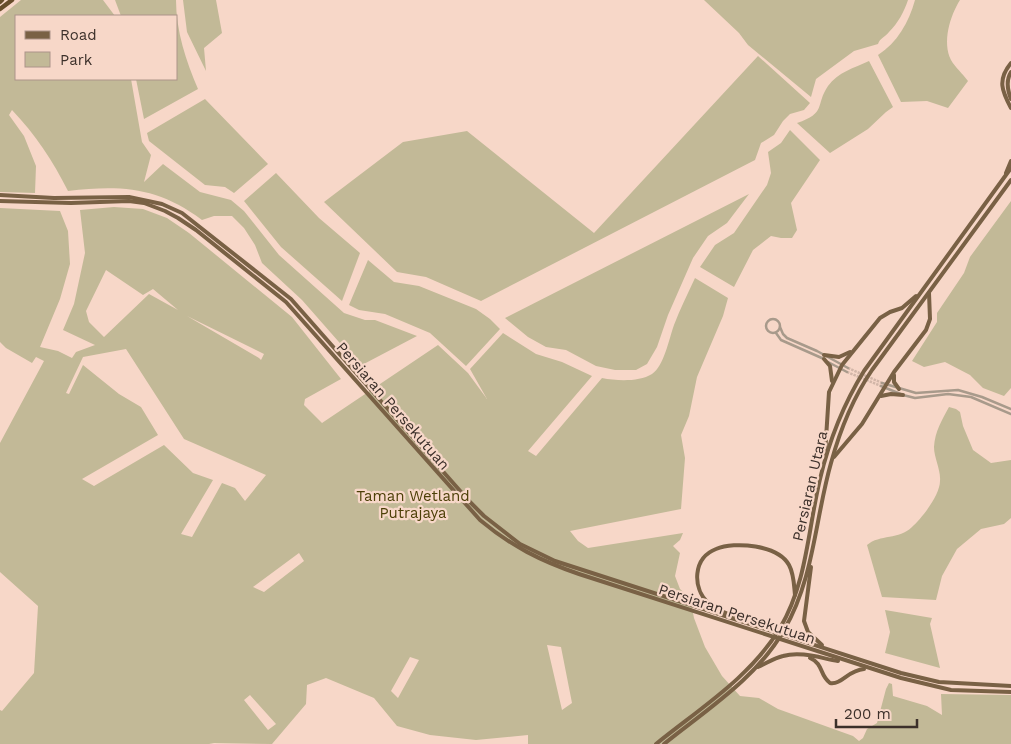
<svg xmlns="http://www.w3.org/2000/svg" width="1011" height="744" viewBox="0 0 1011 744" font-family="'Work Sans',sans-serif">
<rect width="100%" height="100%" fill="#f7d7c8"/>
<g fill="#c2b997" fill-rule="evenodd">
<path d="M21,0H103L115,16H16V79H131L142,142L151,155L144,182L163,164L200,192L231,200L244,211L279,255L344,313L365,320H375L417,336L360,366L302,300L262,263L255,245L244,228L232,216H214L202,220C158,187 121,185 68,191C53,161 35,134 12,110L9,115L24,136L36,166L35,193L0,192V17Z"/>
<path d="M115,0H176C176,31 186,61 198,89L144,119L136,79H176V16H121Z"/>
<path d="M183,0H216L222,33L204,48L206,71L187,32Z"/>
<path d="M704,0H908C904,12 898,23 889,32C885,37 880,38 878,44L854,51L816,79L811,97L748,45L739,33Z"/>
<path d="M915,0H960C950,16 942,42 951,60C955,67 963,74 968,81L948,108L927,101L901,102L878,55C897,43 909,22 915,0Z"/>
<path d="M758,56L810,103L804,110L790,114L783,121L774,135L761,143L755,160L481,301L426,277L397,272L324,202L403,142L467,131L594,233Z"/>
<path d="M869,61L893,107L886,112L868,129L830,153L797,123C827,113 815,105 828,86C838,72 854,68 869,61Z"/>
<path d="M205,99L268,164L234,193L225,187L205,185L149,141L147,133Z"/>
<path d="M790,130L820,160L791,203L797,230L792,238H781L771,236L753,250L734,287L700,267L715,245L734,233L767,185L771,173L768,152L781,143Z"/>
<path d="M276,173L319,218L360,253L342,301L281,247L244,201Z"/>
<path d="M749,194L727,223L708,236L693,258L668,315L657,347L647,364L636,370H615L596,366L566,350L546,347L528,337L505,318Z"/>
<path d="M1011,201V388L1004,396L983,388L970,375L945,362L924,367L912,361L937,322V313L964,273L970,257Z"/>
<path d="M114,207L143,209L167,218L189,233L292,317L341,379L305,399L304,405L322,423L438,345L468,373L487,399L470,369L503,333L536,354L562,362L592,376L528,451L536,456L602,378C617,381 639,382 652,374C664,366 669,339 674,325C680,309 688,293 695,278L728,298L723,316L697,377L689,416L681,435L685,458L681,509L570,531L578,541L588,548L683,533L680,540L673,546L680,553L675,576L680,589L690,598L694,618L705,647L722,676L740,696L759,698L778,709L853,736L859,741L863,738L867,729L877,723L886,689L889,683L892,684L893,696L927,706L942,715L941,694L1011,695V744H528V735L476,740L430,735L397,726L374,698L326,678L307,685L306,704L272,744L214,743L209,744H0V710L2,711L34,673L38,606L0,572V443L44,361L36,357L32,363L6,348L0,342V208L60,211L68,231L70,264L60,299L40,347L58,351L72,358L76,352L95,345L63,330L74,304L85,253L80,210ZM106,270L143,295L153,289L178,310L149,294L104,337L89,322L86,311ZM187,316L264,354L261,360L259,358ZM126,349L184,439L266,475L245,501L235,488L222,483L192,537L181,534L213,480L193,473L164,445L94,486L82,479L158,435L141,407L119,394L83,365L69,394L66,393L83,357ZM299,553L304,561L264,592L253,587ZM547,645L561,647L572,703L562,710ZM410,657L419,660L398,698L391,691ZM250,695L276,724L268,730L244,700Z"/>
<path d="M368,260L394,282L419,286L476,309L490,319L500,329L466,366L430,333L385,314L359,310L349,305Z"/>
<path d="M949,407L956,409L960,412L963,426L973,450L991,463L1011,460V518L1004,524L981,529L957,549L942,576L936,600L882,597L867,545C880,534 899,540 912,527C922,518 940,495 940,481C941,470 934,458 934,447C935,431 942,420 949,407Z"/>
<path d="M885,610L932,618L930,624L940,668L885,653L890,632Z"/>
</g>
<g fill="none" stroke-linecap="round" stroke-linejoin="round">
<g stroke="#d2b6a8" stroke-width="2.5" stroke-dasharray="2.5 1" stroke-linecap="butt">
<path d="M848,368L882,383"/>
<path d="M847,372L881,386"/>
</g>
<g stroke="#a89a8b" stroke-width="2.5">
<circle cx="773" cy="326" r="7"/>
<path d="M780,327L783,334L787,338L817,351L848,368"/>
<path d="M776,333L781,340L824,359"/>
<path d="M828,362L847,372"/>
<path d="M882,383L916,393L958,390L982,397L1011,409"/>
<path d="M881,386L903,395L915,398L948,394L971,397L1011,414"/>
</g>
<g stroke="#796145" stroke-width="4">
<path d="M1011,63C997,80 1002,91 1011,108"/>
<path d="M1011,72C1006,80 1007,89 1011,99"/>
<path d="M1006,173L1011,161"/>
<path d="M0,195L54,198L129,197L162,204L182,213L291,299L469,501L484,516L520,544L555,561L901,673L939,682L1011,686"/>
<path d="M0,201L71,203L129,201L144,203L165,211L178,218L196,230L286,302L480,520C511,546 541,561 579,574L901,678L951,690L1011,692"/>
<path d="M824,355L839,357L850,352"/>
<path d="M824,359L830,366L832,381"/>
<path d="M894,375V382L899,389"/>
<path d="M881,396L891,394L903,395"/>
<path d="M825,454L829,392L842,365L880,318L890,312L902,308L916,296"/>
<path d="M834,457L862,424L894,372L926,330L930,319L929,293"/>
<path d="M811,567L804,621L808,632L822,645"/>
<path d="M739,618C729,614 716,611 708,603C692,587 693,558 716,549C735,541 778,545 789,565C794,574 794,585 795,595"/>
<path d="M810,658C824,664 819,675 830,683C842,685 848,670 864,669"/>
<path d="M758,667C767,663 774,658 783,656C801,651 820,658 838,661"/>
<path d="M656,744C699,709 751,677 780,628C807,583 808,529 820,479C829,441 843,405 864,371L1011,168"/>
<path d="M664,744C706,710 757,678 784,630C814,579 815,519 831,463C840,430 853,398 872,370L1011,180"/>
</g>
<g stroke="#684d2b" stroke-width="4.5">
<path d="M0,2L2,0"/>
<path d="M0,9L12,0"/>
</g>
</g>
<g text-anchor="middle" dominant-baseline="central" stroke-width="4.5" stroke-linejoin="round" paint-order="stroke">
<g font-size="15" fill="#3c302a" stroke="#f7d7c8">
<text transform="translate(393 406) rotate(49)">Persiaran Persekutuan</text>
<text transform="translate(810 486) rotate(-77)">Persiaran Utara</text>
<text transform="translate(737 614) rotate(18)">Persiaran Persekutuan</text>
</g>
<g font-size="15" fill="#4c3f07" stroke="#f7d7c8">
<text x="413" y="496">Taman Wetland<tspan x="413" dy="17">Putrajaya</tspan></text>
</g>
</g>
<rect x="15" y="15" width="162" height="65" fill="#f7d7c8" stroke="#ac9489"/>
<rect x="25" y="31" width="25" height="8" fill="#796145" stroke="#ac9489"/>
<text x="60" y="40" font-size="15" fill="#3c302a">Road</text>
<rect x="25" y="52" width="25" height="15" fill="#c2b997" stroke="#ac9489"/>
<text x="60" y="65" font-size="15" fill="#3c302a">Park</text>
<path d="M836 719v8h81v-8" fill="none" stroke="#3c302a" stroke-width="2.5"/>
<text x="844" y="719" font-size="15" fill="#3c302a" stroke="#f7d7c8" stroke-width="4" paint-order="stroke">200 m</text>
</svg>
